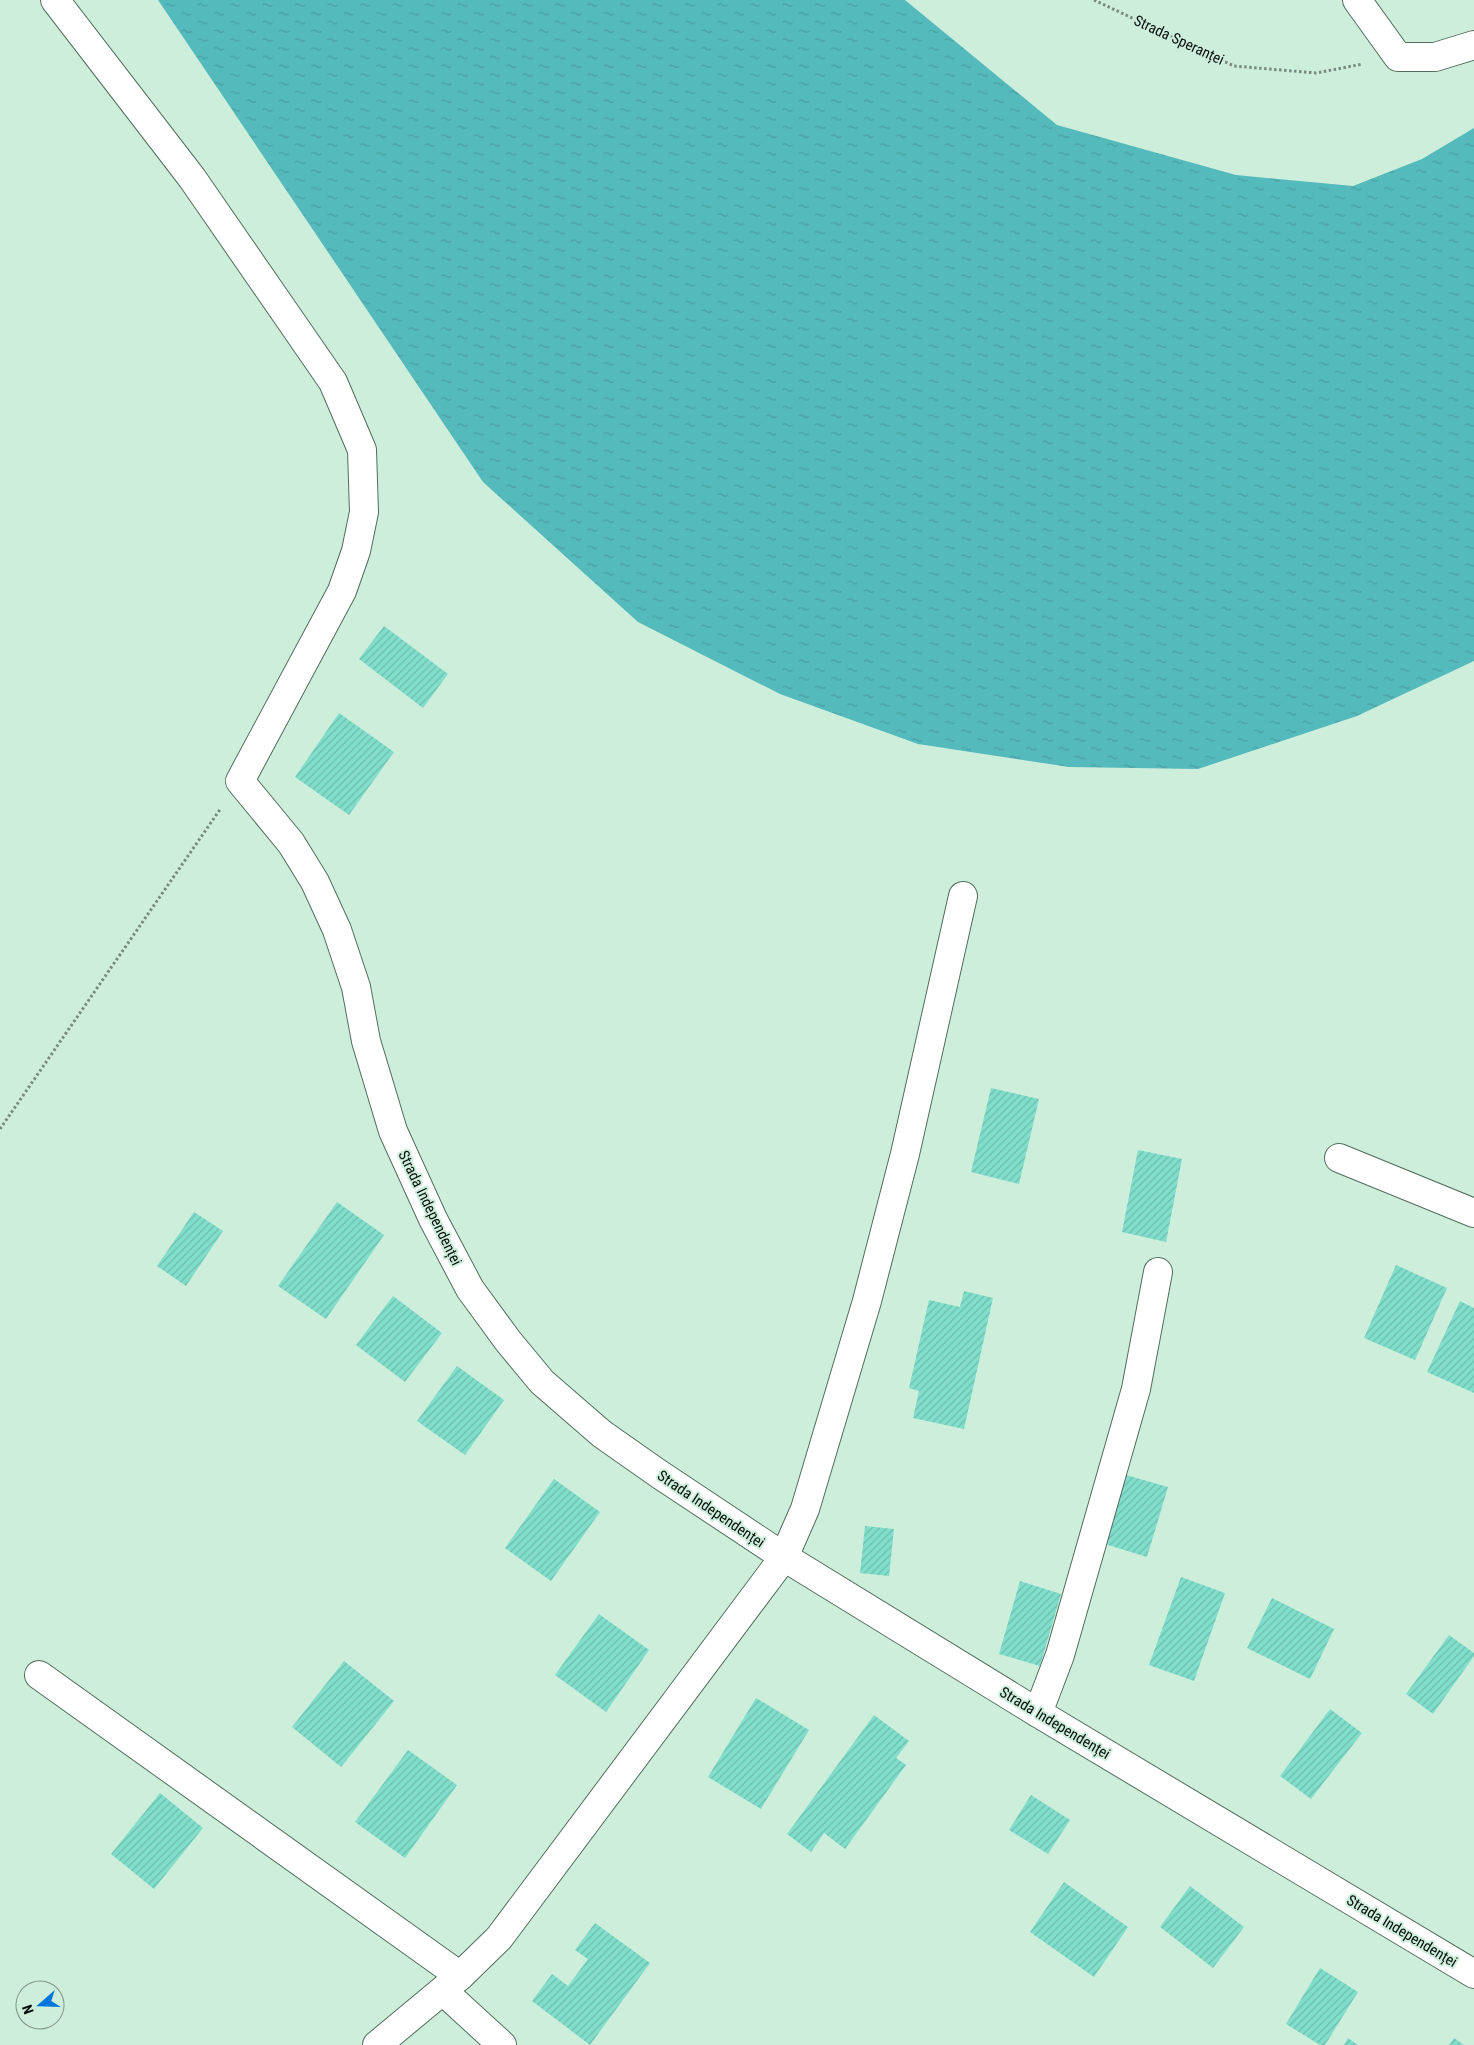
<svg xmlns="http://www.w3.org/2000/svg" width="1474" height="2045" viewBox="0 0 1474 2045" font-family="'Roboto Condensed',sans-serif">
<defs>
<pattern id="water-ripples" width="26" height="14" patternUnits="userSpaceOnUse" patternTransform="scale(1.25)"><rect width="26" height="14" fill="#54babc"/><path d="M2 4q2-2 4 0t4 0M15 11q2-2 4 0t4 0" fill="none" stroke="#489fa0"/></pattern>
<pattern id="building-hatch" width="6" height="6" patternUnits="userSpaceOnUse" patternTransform="scale(1.25)"><rect width="6" height="6" fill="#80decb"/><path d="M-1 1l2-2M0 6l6-6M5 7l2-2" fill="none" stroke="#6dbdad"/></pattern>
</defs>
<rect width="100%" height="100%" fill="#ceeedc"/>
<path fill="url(#water-ripples)" d="M158,0H905L1057,125L1236,175L1353,186L1422,159L1474,128V661L1357,716L1198,769L1069,767L918,744L780,694L638,622L483,482Z"/>
<g fill="url(#building-hatch)">
<path d="M384,626L448,674L423,708L359,659Z"/>
<path d="M339,713L394,752L349,815L295,777Z"/>
<path d="M991,1088L1039,1099L1019,1184L971,1172Z"/>
<path d="M1138,1150L1182,1159L1166,1242L1122,1232Z"/>
<path d="M337,1202L384,1235L326,1319L278,1286Z"/>
<path d="M194,1212L223,1231L186,1286L157,1266Z"/>
<path d="M1396,1265L1447,1288L1415,1360L1364,1338Z"/>
<path d="M964,1291L993,1298L964,1429L913,1418L919,1391L909,1388L929,1300L960,1307Z"/>
<path d="M393,1296L442,1333L405,1382L356,1345Z"/>
<path d="M1460,1301L1474,1308V1393L1427,1372Z"/>
<path d="M457,1366L504,1400L465,1455L417,1421Z"/>
<path d="M1126,1475L1168,1487L1147,1557L1105,1544Z"/>
<path d="M554,1479L600,1512L551,1581L505,1548Z"/>
<path d="M865,1526L894,1529L889,1576L860,1573Z"/>
<path d="M1181,1577L1225,1593L1194,1681L1149,1665Z"/>
<path d="M1020,1581L1061,1594L1040,1666L999,1654Z"/>
<path d="M1272,1598L1334,1629L1310,1679L1247,1648Z"/>
<path d="M599,1614L649,1650L606,1712L555,1675Z"/>
<path d="M1449,1635L1474,1653V1656L1433,1714L1406,1694Z"/>
<path d="M344,1661L394,1701L341,1767L292,1727Z"/>
<path d="M756,1698L809,1730L761,1809L708,1777Z"/>
<path d="M1330,1709L1362,1733L1311,1799L1280,1776Z"/>
<path d="M874,1715L909,1741L896,1758L906,1765L845,1849L824,1833L811,1852L787,1834Z"/>
<path d="M408,1750L457,1785L405,1858L355,1822Z"/>
<path d="M160,1793L203,1828L154,1889L111,1854Z"/>
<path d="M1031,1795L1070,1820L1048,1854L1009,1830Z"/>
<path d="M1064,1882L1128,1927L1094,1977L1030,1932Z"/>
<path d="M1190,1886L1244,1927L1213,1968L1160,1927Z"/>
<path d="M595,1923L650,1963L590,2045L532,2001L552,1974L568,1986L588,1959L575,1950Z"/>
<path d="M1320,1968L1358,1992L1325,2045H1320L1286,2024Z"/>
<path d="M1348,2038L1358,2045H1344Z"/>
<path d="M1454,2038L1464,2045H1449Z"/>
</g>
<g fill="none" stroke-linecap="round" stroke-linejoin="round">
<defs>
<g id="minor">
<path d="M55,0L192,178L333,382L362,450L364,512L356,551L342,591L240,781L291,843L315,882L337,930L356,987L366,1041L393,1131L433,1219L470,1289L508,1341L542,1382L602,1434L659,1474L784,1557L1038,1713L1474,1974"/>
<path d="M1357,0L1398,57H1435L1474,45"/>
<path d="M1339,1158L1474,1213"/>
<path d="M39,1675L460,1976"/>
<path d="M1038,1713L1060,1655L1136,1389L1158,1272"/>
<path d="M443,1991L502,2045"/>
<path d="M377,2045L460,1976L499,1938L784,1557L805,1509L867,1301L905,1154L963,896"/>
</g>
</defs>
<use href="#minor" stroke="#516d5d" stroke-width="30"/>
<g stroke="#758b7f" stroke-width="3" stroke-dasharray="2.5 2.5" stroke-linecap="butt">
<path d="M1094,0L1234,66L1316,73L1363,64"/>
<path d="M0,1129L221,808"/>
</g>
<use href="#minor" stroke="#fff" stroke-width="28"/>
</g>
<g text-anchor="middle" dominant-baseline="central" stroke-width="4" stroke-linejoin="round" paint-order="stroke">
<g font-size="15" fill="#050e09" stroke="#ceeedc">
<text transform="translate(1179 40) rotate(25)">Strada Speranței</text>
<text transform="translate(430 1208) rotate(64)">Strada Independenței</text>
<text transform="translate(711 1509) rotate(34)">Strada Independenței</text>
<text transform="translate(1055 1723) rotate(31)">Strada Independenței</text>
<text transform="translate(1402 1931) rotate(31)">Strada Independenței</text>
</g>
</g>
<g transform="translate(40 2005) rotate(250)"><circle r="24" fill="#ceeedc" stroke="#7e9488"/>
<path d="M0-4L9 19L0 12L-9 19Z" fill="#0075dc"/>
<text y="-8" font-size="14" font-weight="bold" text-anchor="middle" fill="#050e09">N</text>
</g>
</svg>
